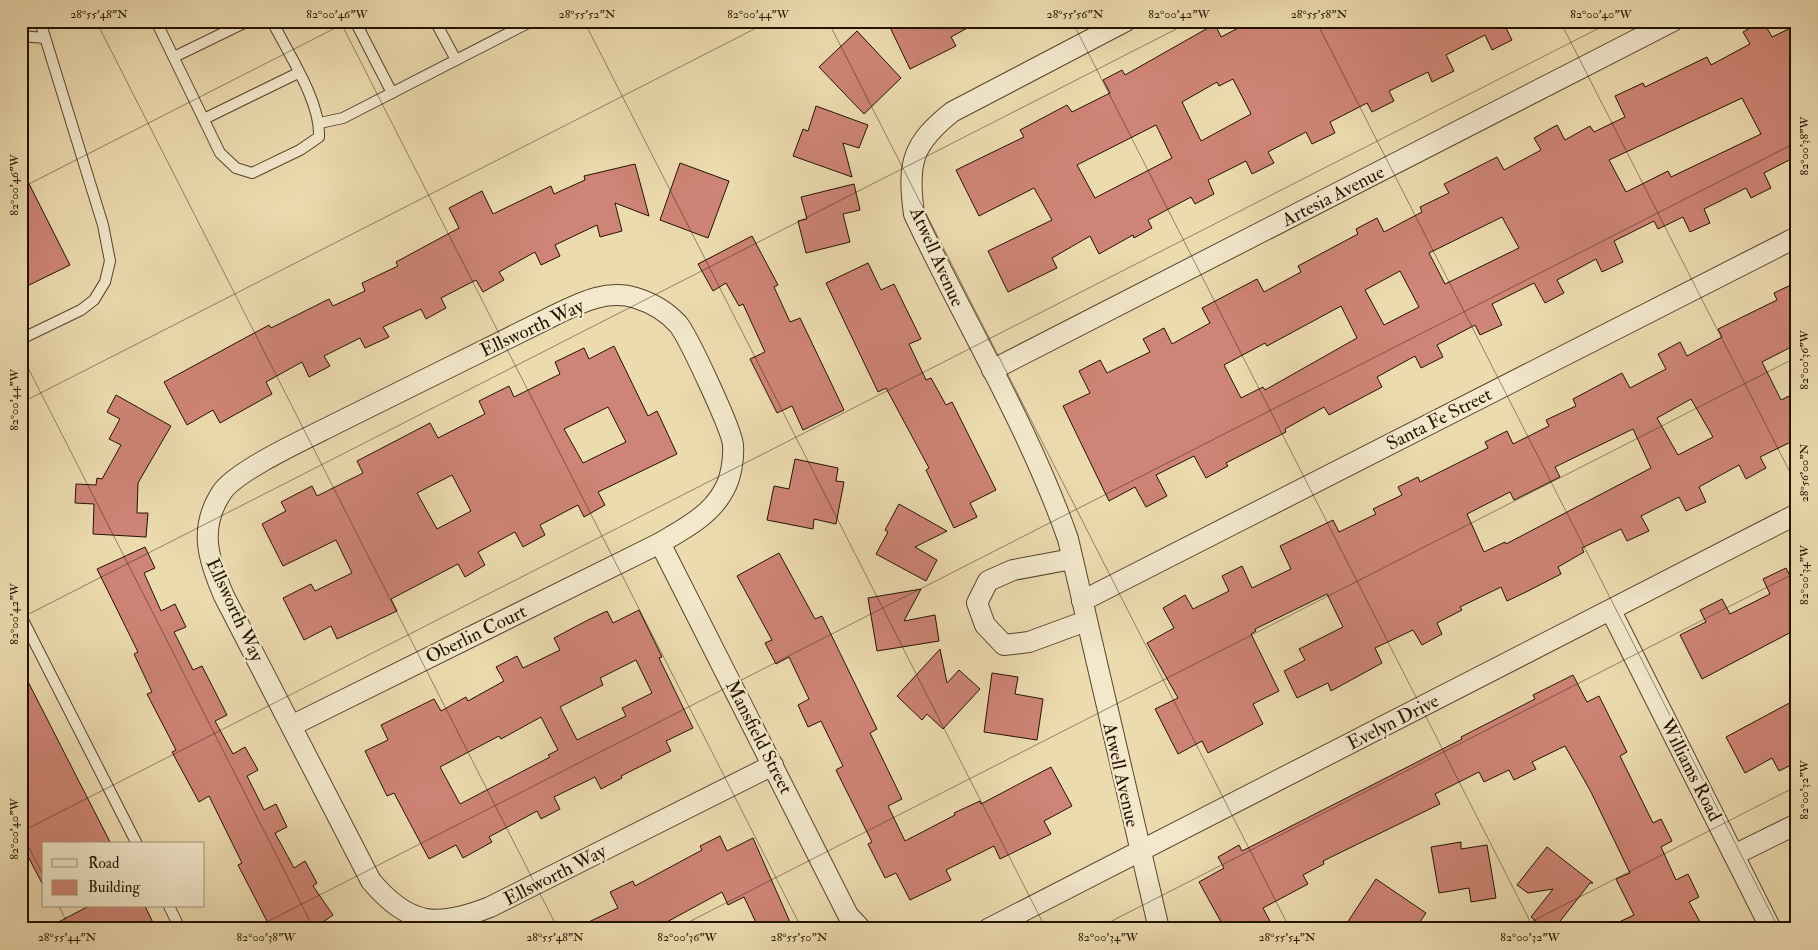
<svg xmlns="http://www.w3.org/2000/svg" width="1818" height="950" viewBox="0 0 1818 950" font-family="'IM FELL Double Pica',serif">
<rect width="100%" height="100%" fill="#eddbb0"/>
<filter id="stains"><feTurbulence type="fractalNoise" baseFrequency=".004" numOctaves="4"/><feColorMatrix values="0 0 0 0 .2 0 0 0 0 .09 0 0 0 0 .02 0 0 0 .5 -.17"/></filter>
<radialGradient id="worn" r=".72"><stop offset=".6" stop-color="#630" stop-opacity="0"/><stop offset="1" stop-color="#630" stop-opacity=".3"/></radialGradient>
<g fill="#ce8476" stroke="#231300" fill-rule="evenodd">
<path d="M887,21H980L951,37L956,46L910,69Z"/>
<path d="M1252,21H1513L1505,26L1512,40L1492,50L1485,35L1446,55L1454,71L1432,82L1428,72L1389,91L1394,101L1372,112L1367,103L1330,122L1335,133L1312,144L1306,132L1268,152L1274,163L1252,174L1246,161L1208,180L1214,194L1195,204L1191,197L1148,220L1152,228L1134,238L1133,235L1099,254L1090,236L1052,258L1057,268L1008,292L988,251L1052,220L1034,188L979,216L956,170L1024,137L1020,130L1067,105L1072,112L1110,93L1103,80L1122,70L1125,75L1215,24L1221,37ZM1233,79L1251,114L1201,141L1182,102L1217,82L1219,86ZM1156,125L1172,158L1095,198L1077,165Z"/>
<path d="M1763,21L1772,37L1797,25V156L1764,173L1771,188L1751,198L1746,188L1704,209L1710,223L1690,232L1683,217L1658,229L1654,221L1614,241L1623,262L1602,272L1596,259L1557,280L1564,293L1545,303L1534,283L1492,304L1502,325L1480,335L1475,325L1437,345L1443,357L1421,368L1415,356L1377,377L1382,387L1329,415L1324,407L1285,429L1286,432L1226,463L1228,466L1206,478L1194,456L1156,475L1167,496L1146,507L1135,487L1109,501L1063,406L1090,393L1079,371L1100,360L1107,373L1150,352L1143,339L1164,328L1172,344L1210,323L1202,308L1257,279L1264,292L1301,272L1298,266L1358,234L1356,229L1377,218L1384,232L1422,212L1420,207L1449,193L1444,184L1497,157L1504,170L1541,150L1534,138L1557,125L1565,140L1590,126L1594,132L1625,117L1615,96L1643,83L1645,87L1707,57L1711,65L1750,44L1743,32ZM1742,98L1761,134L1671,177L1668,171L1626,192L1609,160ZM1502,217L1519,248L1445,284L1429,253ZM1400,271L1419,307L1384,325L1365,290ZM1341,306L1357,338L1265,390L1263,387L1241,398L1224,365L1265,343L1267,346Z"/>
<path d="M857,31L901,78L864,114L819,67Z"/>
<path d="M816,106L868,125L859,148L843,143L852,177L793,156L803,129L808,131Z"/>
<path d="M680,163L729,181L708,238L660,220Z"/>
<path d="M635,164L649,216L615,203L622,231L600,237L597,225L555,245L560,256L541,265L535,252L499,272L504,280L483,292L476,280L441,298L446,308L426,319L421,309L383,327L389,337L365,348L360,338L324,356L330,366L309,377L302,362L266,382L272,394L220,423L213,410L187,425L164,382L269,325L271,328L329,299L333,306L365,291L362,283L398,266L396,262L459,228L449,208L482,191L493,214L551,186L554,194L585,180L584,176Z"/>
<path d="M21,168L70,265L21,289Z"/>
<path d="M854,184L860,210L843,214L850,242L806,253L798,221L807,219L801,197Z"/>
<path d="M752,236L778,285L774,287L790,322L800,318L844,410L803,430L792,406L777,413L750,359L765,352L743,304L739,306L726,283L713,291L698,264Z"/>
<path d="M868,263L881,290L894,284L921,339L909,344L926,380L931,378L946,405L952,402L996,490L970,503L977,517L954,528L926,470L929,468L886,388L878,392L826,283Z"/>
<path d="M1797,282V344L1762,362L1781,400L1797,392V439L1760,457L1766,468L1746,479L1739,465L1699,487L1706,502L1686,511L1679,497L1641,516L1649,531L1627,541L1621,529L1582,548L1584,552L1558,567L1561,574L1526,592L1507,601L1501,587L1460,607L1462,610L1437,623L1442,634L1422,645L1413,630L1375,648L1382,663L1331,691L1328,683L1297,698L1284,671L1305,660L1299,649L1343,627L1327,594L1255,629L1256,631L1251,634L1279,691L1253,704L1263,724L1208,753L1202,741L1178,754L1155,709L1178,698L1147,643L1174,628L1163,608L1185,595L1193,609L1229,591L1222,576L1242,566L1252,588L1291,569L1280,546L1333,520L1339,532L1376,514L1373,509L1402,495L1398,487L1418,477L1420,482L1488,448L1485,442L1507,431L1513,444L1549,426L1546,420L1576,406L1573,399L1622,373L1630,388L1666,369L1658,354L1680,342L1687,356L1722,337L1718,329L1777,300L1774,293ZM1691,399L1713,437L1678,455L1657,418ZM1633,429L1651,468L1506,544L1505,542L1484,552L1467,514L1510,492L1514,500L1560,477L1555,467Z"/>
<path d="M614,346L648,416L657,411L677,454L598,492L605,505L584,517L578,505L540,525L545,535L523,547L515,532L478,552L485,565L465,577L458,564L391,599L397,611L337,639L331,626L304,640L283,598L311,584L315,591L352,573L336,540L283,566L262,524L286,511L281,502L312,486L317,496L363,473L357,461L430,423L438,438L485,414L479,401L509,386L514,397L560,374L555,362L584,348L589,359ZM608,407L626,442L583,463L564,429ZM452,475L471,511L437,529L417,493Z"/>
<path d="M116,395L171,426L138,483L137,513H148L146,537L93,534L94,504L75,503L76,484L96,485L97,478L102,479L121,445L109,439L120,419L107,412Z"/>
<path d="M795,459L838,468L836,481L844,482L836,524L814,519L813,529L767,520L774,486L789,489Z"/>
<path d="M899,504L947,531L915,547L937,560L926,581L876,554L888,532L885,530Z"/>
<path d="M145,547L155,568L144,573L161,611L175,604L186,627L174,632L193,670L202,666L227,715L215,721L233,754L245,747L258,770L247,776L264,810L276,804L287,827L275,833L294,868L305,861L317,883L313,886L333,915L313,929H271L238,865L242,863L209,796L199,802L172,752L176,750L147,694L152,692L134,654L138,652L97,569Z"/>
<path d="M779,553L815,619L822,616L877,729L870,733L902,799L888,806L905,841L955,815L954,813L980,801L981,804L1051,767L1072,806L1044,821L1051,834L1000,859L994,846L946,870L951,880L910,900L896,873L885,878L868,844L872,842L836,770L843,766L821,721L808,727L798,705L809,699L789,657L776,664L765,643L772,640L737,576Z"/>
<path d="M1786,568L1797,590V629L1702,679L1680,635L1706,622L1700,610L1722,599L1730,614L1770,594L1763,579Z"/>
<path d="M921,589L904,621L935,615L939,641L877,651L868,598Z"/>
<path d="M639,610L662,657L659,658L693,728L666,741L671,751L621,776L622,778L601,789L595,777L554,797L560,809L541,819L537,811L489,837L492,842L463,858L456,845L429,859L394,793L387,796L365,751L388,740L381,725L434,699L441,711L466,697L468,701L504,681L496,667L517,656L523,668L560,650L554,638L586,621L607,611L613,623ZM636,660L652,693L622,708L626,716L577,740L560,707L603,685L600,678ZM541,717L558,750L548,755L550,757L460,804L440,767L499,736L501,739Z"/>
<path d="M940,649L947,683L959,670L980,689L943,729L927,714L922,720L897,696Z"/>
<path d="M21,668L111,844H44V887L21,843Z"/>
<path d="M992,673L1018,677L1015,694L1043,699L1037,740L984,732Z"/>
<path d="M1573,675L1587,702L1599,696L1627,752L1620,756L1653,823L1661,819L1672,841L1661,847L1676,880L1688,874L1699,897L1689,902L1704,929H1604L1634,915L1616,879L1630,873L1591,792L1565,746L1532,762L1536,769L1514,780L1509,770L1484,782L1479,772L1435,794L1440,804L1323,861L1324,864L1303,875L1308,884L1263,908L1274,929H1225L1199,882L1224,868L1218,857L1239,845L1242,851L1382,780L1462,739L1461,737L1535,699L1533,695Z"/>
<path d="M1797,699V762L1779,771L1772,758L1745,773L1726,737Z"/>
<path d="M720,836L727,851L753,838L793,929H759L744,897L728,905L722,892L654,929H574L618,908L610,892L633,881L635,886L702,850L700,846Z"/>
<path d="M1461,842V849L1487,845L1496,898L1471,902L1469,888L1439,893L1431,847Z"/>
<path d="M1547,847L1593,883H1590L1554,929H1546L1531,917L1553,889L1528,893L1517,885Z"/>
<path d="M1376,879L1426,913L1415,929H1343Z"/>
<path d="M89,906H145L156,929H45Z"/>
</g>
<g fill="none" stroke-linecap="round" stroke-linejoin="round">
<defs>
<g id="service">
<path d="M156,21L220,153L236,168L252,173L300,150L319,137C321,102 288,53 272,21"/>
<path d="M355,21L392,93"/>
<path d="M435,21L456,60"/>
<path d="M21,36L45,38"/>
<path d="M174,57L248,21"/>
<path d="M204,119L298,73"/>
<path d="M320,123L343,118L532,21"/>
<path d="M21,339L81,310L94,300L105,282L110,261L103,225L40,21"/>
<path d="M21,616L137,844"/>
<path d="M169,906L180,929"/>
</g>
<g id="minor">
<path d="M1126,21L952,112C912,144 907,163 914,214C965,323 1028,425 1068,539L1159,929"/>
<path d="M992,370L1673,21"/>
<path d="M660,543L848,915L861,929"/>
<path d="M1072,559L1013,570L988,581L977,603L985,625L1004,645L1029,642L1086,621"/>
<path d="M1082,601L1797,237"/>
<path d="M1611,611L1771,929"/>
<path d="M291,726L660,543C684,529 711,515 724,490C731,478 734,459 733,445C732,430 688,336 678,324C667,312 652,303 636,298C608,289 582,302 557,314C484,350 412,386 339,422C312,436 238,469 222,492C198,528 208,559 224,596L371,881C409,926 437,928 490,907L773,765"/>
<path d="M1734,855L1797,824"/>
<path d="M988,929L1797,514"/>
</g>
</defs>
<use href="#service" stroke="#56452c" stroke-width="12"/>
<use href="#minor" stroke="#56452c" stroke-width="22"/>
<use href="#service" stroke="#f3e8cc" stroke-width="10"/>
<use href="#minor" stroke="#f3e8cc" stroke-width="20"/>
</g>
<path fill="none" stroke="#231300" stroke-width="1" stroke-opacity="0.45" d="M96,21L558,929M340,21L802,929M584,21L1046,929M828,21L1290,929M1072,21L1534,929M1316,21L1779,929M1560,21L1797,486M21,188L349,21M21,354L314,929M21,403L770,21M21,618L1192,21M21,832L1613,21M21,832L44,877M59,906L70,929M253,929L1797,142M675,929L1797,357M1096,929L1797,572M1517,929L1797,786"/>
<g text-anchor="middle" dominant-baseline="central" stroke-width="4.5" stroke-linejoin="round" paint-order="stroke">
<g font-size="19" fill="#231300" stroke="#f3e8cc">
<text transform="translate(1333 196) rotate(-27)">Artesia Avenue</text>
<text transform="translate(937 257) rotate(66)">Atwell Avenue</text>
<text transform="translate(532 328) rotate(-25)">Ellsworth Way</text>
<text transform="translate(1439 419) rotate(-27)">Santa Fe Street</text>
<text transform="translate(235 610) rotate(65)">Ellsworth Way</text>
<text transform="translate(476 634) rotate(-26)">Oberlin Court</text>
<text transform="translate(1393 722) rotate(-27)">Evelyn Drive</text>
<text transform="translate(759 737) rotate(63)">Mansfield Street</text>
<text transform="translate(1691 770) rotate(63)">Williams Road</text>
<text transform="translate(1121 775) rotate(77)">Atwell Avenue</text>
<text transform="translate(555 875) rotate(-27)">Ellsworth Way</text>
</g>
</g>
<rect width="1818" height="950" fill="none" stroke="#eddbb0" stroke-width="55"/>
<rect x="42" y="842" width="162" height="65" fill="#f3e8cc" stroke="#a0937a"/>
<rect x="52" y="859" width="25" height="8" fill="#f3e8cc" stroke="#a0937a"/>
<text x="88" y="868" font-size="15" fill="#231300">Road</text>
<rect x="52" y="880" width="25" height="15" fill="#ce8476" stroke="#a0937a"/>
<text x="88" y="892" font-size="15" fill="#231300">Building</text>
<rect x="28" y="28" width="1762" height="894" fill="none" stroke="#231300" stroke-width="2"/>
<g font-size="12" text-anchor="middle" fill="#231300">
<text x="99" y="18">28°55'48"N</text>
<text x="337" y="18">82°00'46"W</text>
<text x="587" y="18">28°55'52"N</text>
<text x="758" y="18">82°00'44"W</text>
<text x="1075" y="18">28°55'56"N</text>
<text x="1179" y="18">82°00'42"W</text>
<text x="1319" y="18">28°55'58"N</text>
<text x="1601" y="18">82°00'40"W</text>
<text transform="translate(1804 146) rotate(-90)" y="4">82°00'38"W</text>
<text transform="translate(14 185) rotate(-90)" y="4">82°00'46"W</text>
<text transform="translate(1804 360) rotate(-90)" y="4">82°00'36"W</text>
<text transform="translate(14 400) rotate(-90)" y="4">82°00'44"W</text>
<text transform="translate(1804 473) rotate(-90)" y="4">28°56'00"N</text>
<text transform="translate(1804 575) rotate(-90)" y="4">82°00'34"W</text>
<text transform="translate(14 614) rotate(-90)" y="4">82°00'42"W</text>
<text transform="translate(1804 790) rotate(-90)" y="4">82°00'32"W</text>
<text transform="translate(14 829) rotate(-90)" y="4">82°00'40"W</text>
<text x="67" y="941">28°55'44"N</text>
<text x="266" y="941">82°00'38"W</text>
<text x="555" y="941">28°55'48"N</text>
<text x="687" y="941">82°00'36"W</text>
<text x="799" y="941">28°55'50"N</text>
<text x="1108" y="941">82°00'34"W</text>
<text x="1287" y="941">28°55'54"N</text>
<text x="1530" y="941">82°00'32"W</text>
</g>
<rect width="100%" height="100%" filter="url(#stains)"/>
<rect width="100%" height="100%" fill="url(#worn)"/>
</svg>
